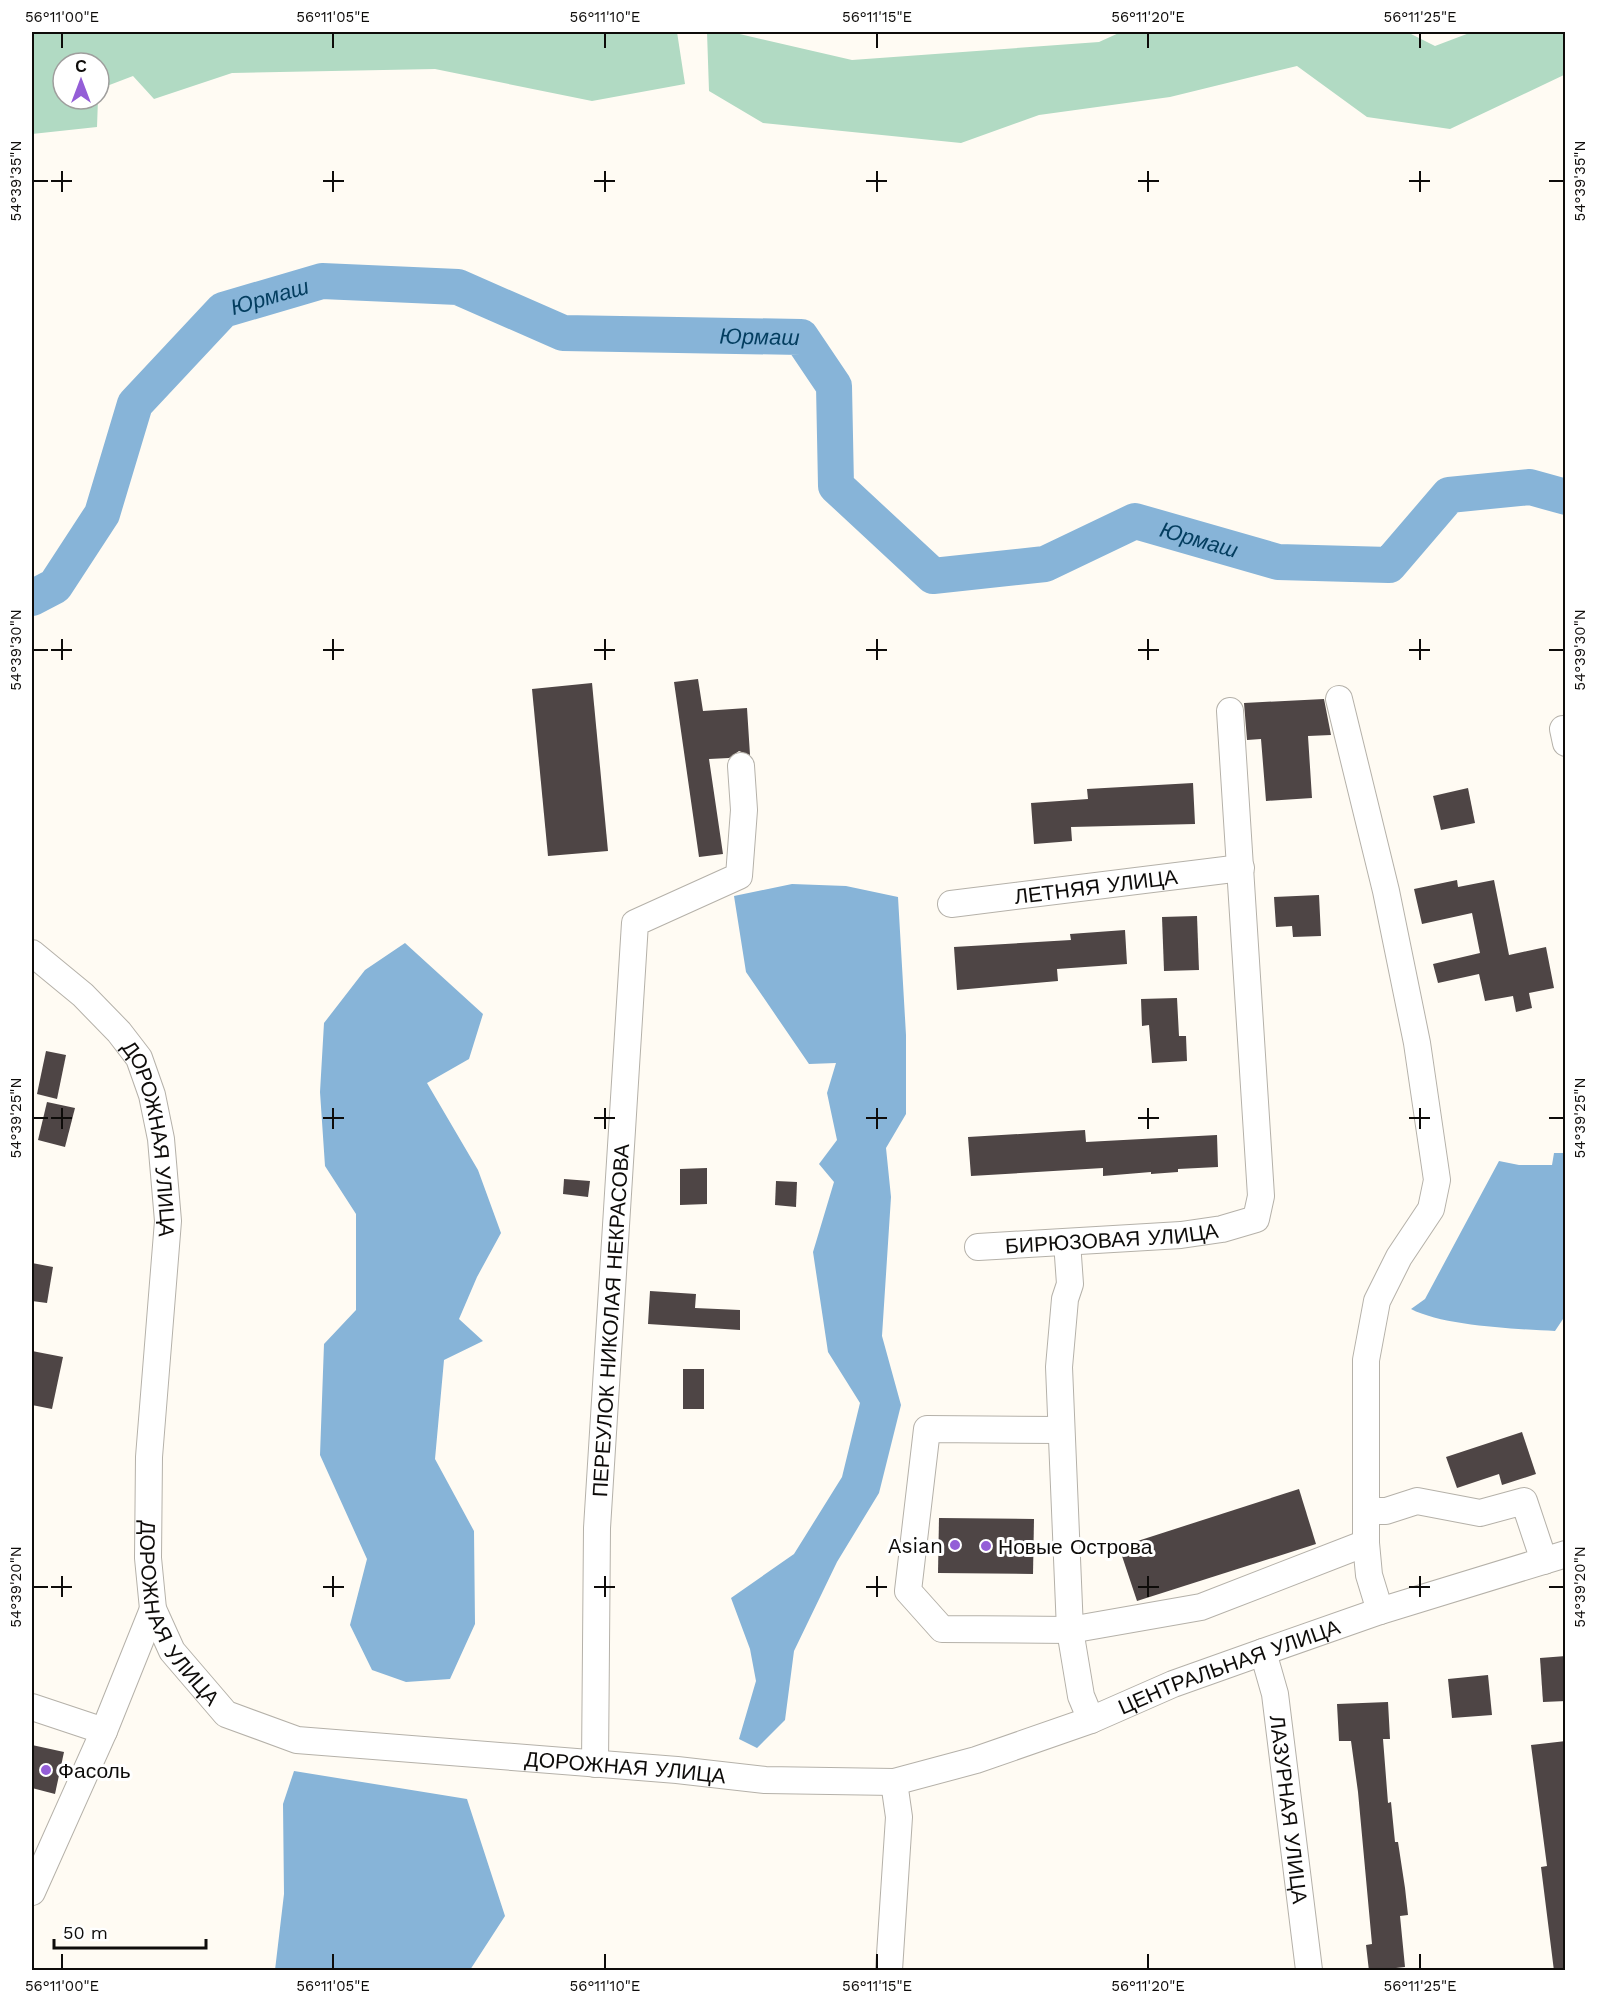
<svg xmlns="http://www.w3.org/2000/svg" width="1597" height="2002" viewBox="0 0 1597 2002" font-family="'Work Sans',sans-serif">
<rect width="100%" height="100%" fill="#fffbf3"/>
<g fill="#b1dac3">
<path d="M40,32H677L685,84L592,101L435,69L232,73L154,99L133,76L99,89V63H63V99H98L97,127L32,134V33Z"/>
<path d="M707,32H731L852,60L1099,42L1121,32H1407L1435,46L1472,32H1565L1566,74L1450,129L1367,117L1297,66L1170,97L1039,115L961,143L763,123L709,91Z"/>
</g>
<g fill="#87b4d8">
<path d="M792,884L846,886L898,897L906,1035V1114L886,1148L891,1197L882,1336L901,1405L879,1493L837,1562L794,1651L785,1720L757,1748L739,1739L756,1681L750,1649L731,1598L794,1554L842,1477L860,1403L828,1352L813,1252L834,1182L819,1164L837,1140L827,1093L836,1063L809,1064L746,972L734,896Z"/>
<path d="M405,943L483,1014L469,1059L427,1083L478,1170L501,1233L477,1277L459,1319L483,1341L444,1360L435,1459L474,1531L475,1624L450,1679L406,1682L372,1670L350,1625L367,1559L320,1455L324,1344L356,1310V1214L325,1166L320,1092L324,1023L365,970Z"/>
<path d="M1554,1153H1566L1565,1316L1555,1331C1517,1329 1443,1326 1411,1309L1425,1299L1499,1161L1519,1165H1552Z"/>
<path d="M294,1771L467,1799L505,1916L470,1970H275L284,1894L283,1804Z"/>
</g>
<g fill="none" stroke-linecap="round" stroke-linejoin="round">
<path stroke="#87b4d8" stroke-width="36" id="s1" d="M32,598L55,586L102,514L135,404L223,310L322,281L458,287L563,333L801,337L834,386L836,486L933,576L1045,564L1135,521L1278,562L1389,565L1449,495L1530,487L1566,497"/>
</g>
<g fill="#4e4545">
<path d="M698,679L703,711L747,708L750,755L739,751L729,758L709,759L723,854L699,857L674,682Z"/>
<path d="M592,683L608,851L548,856L532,689Z"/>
<path d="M1324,699L1331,735L1308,736L1312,798L1266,801L1261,739L1247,740L1244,703Z"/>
<path d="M1193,783L1195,824L1071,827L1072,841L1034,844L1031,803L1088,799L1087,789Z"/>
<path d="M1468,788L1475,823L1441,830L1433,796Z"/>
<path d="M1457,880L1458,887L1494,880L1509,955L1546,947L1554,988L1529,993L1532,1008L1516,1012L1513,996L1485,1001L1479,974L1438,983L1433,964L1480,953L1472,913L1422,924L1414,889Z"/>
<path d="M1319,895L1321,936L1293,937L1292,926L1276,927L1274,897Z"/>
<path d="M1197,916L1199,970L1164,971L1162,917Z"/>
<path d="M1125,930L1127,964L1057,969L1058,981L957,990L954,947L1071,940L1070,934Z"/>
<path d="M1177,998L1179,1036H1186L1187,1061L1152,1063L1149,1025L1142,1026L1141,999Z"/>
<path d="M46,1051L66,1055L57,1099L37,1094Z"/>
<path d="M47,1102L75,1108L65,1147L38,1140Z"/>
<path d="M1085,1130L1086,1142L1217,1135L1218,1167L1178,1169V1172L1151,1174V1172L1103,1176V1168L971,1176L968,1137Z"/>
<path d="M707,1168V1204L680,1205V1169Z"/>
<path d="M564,1179L590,1181L588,1197L563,1194Z"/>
<path d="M776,1181L797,1182L796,1207L775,1205Z"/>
<path d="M32,1263L53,1267L47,1303L32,1301Z"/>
<path d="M650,1291L696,1294L695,1308L740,1310V1330L648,1324Z"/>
<path d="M32,1351L63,1357L52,1409L32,1405Z"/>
<rect x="683" y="1369" width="21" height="40"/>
<path d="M1522,1432L1536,1474L1502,1485L1499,1474L1457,1488L1446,1457Z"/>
<path d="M1299,1489L1316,1544L1137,1601L1119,1547Z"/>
<path d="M939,1518L1034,1519L1033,1574L938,1573Z"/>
<path d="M1566,1656V1701L1543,1702L1540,1658Z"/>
<path d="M1488,1675L1492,1715L1452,1718L1448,1679Z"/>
<path d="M1388,1702L1390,1739H1383L1388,1803L1391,1802L1395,1842H1398L1405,1888L1408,1915L1400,1916L1405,1967L1369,1971L1366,1945L1372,1944L1358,1792L1351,1741H1339L1337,1704Z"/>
<path d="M1566,1741V1971H1554L1541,1867L1547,1866L1531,1745Z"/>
<path d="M32,1745L64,1752L55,1794L32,1788Z"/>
</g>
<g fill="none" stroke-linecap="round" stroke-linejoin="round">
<defs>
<g id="minor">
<path d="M1339,699L1386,891L1417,1043L1437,1180L1431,1209L1399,1257L1377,1301L1366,1360V1543L1369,1575L1380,1611"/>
<path d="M1563,729L1566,743"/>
<path id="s2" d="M951,904L1241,868"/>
<path id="s3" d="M32,953L83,995L119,1032L139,1058L152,1095L161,1139L168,1221L149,1457L148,1558L153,1609L172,1651L226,1714L297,1740L677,1770L765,1780L894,1782L976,1760L1091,1720L1173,1684L1263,1652L1380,1611L1566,1554"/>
<path d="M1067,1242L1070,1284L1065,1299L1059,1367L1070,1630L1081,1696L1091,1720"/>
<path id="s4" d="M978,1247L1181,1235L1222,1229L1256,1219L1261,1196L1230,711"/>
<path d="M1060,1430L927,1429L908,1591L942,1629L1070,1630L1201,1607L1366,1543"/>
<path d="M1366,1511H1386L1417,1501L1480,1513L1524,1501L1544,1561"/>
<path id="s5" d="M1263,1652L1275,1694L1309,1970"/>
<path d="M32,1707L104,1731"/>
<path id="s6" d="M595,1764L597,1528L635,923L739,876L744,810L741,766"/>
<path d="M32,1892L104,1731L153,1609"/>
<path d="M889,1970L899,1817L894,1782"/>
</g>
</defs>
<use href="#minor" stroke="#b5b1a9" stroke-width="28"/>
<use href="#minor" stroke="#fff" stroke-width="26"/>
</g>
<path fill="none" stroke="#0e0c0a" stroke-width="2" d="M62,33V48M333,33V48M605,33V48M877,33V48M1148,33V48M1420,33V48M62,171V192M333,171V192M605,171V192M877,171V192M1148,171V192M1420,171V192M33,181H48M51,181H72M323,181H344M594,181H615M866,181H887M1138,181H1159M1409,181H1430M1549,181H1564M62,639V660M333,639V660M605,639V660M877,639V660M1148,639V660M1420,639V660M33,650H48M51,650H72M323,650H344M594,650H615M866,650H887M1138,650H1159M1409,650H1430M1549,650H1564M62,1108V1129M333,1108V1129M605,1108V1129M877,1108V1129M1148,1108V1129M1420,1108V1129M33,1118H48M51,1118H72M323,1118H344M594,1118H615M866,1118H887M1138,1118H1159M1409,1118H1430M1549,1118H1564M62,1576V1597M333,1576V1597M605,1576V1597M877,1576V1597M1148,1576V1597M1420,1576V1597M33,1587H48M51,1587H72M323,1587H344M594,1587H615M866,1587H887M1138,1587H1159M1409,1587H1430M1549,1587H1564M62,1954V1969M333,1954V1969M605,1954V1969M877,1954V1969M1148,1954V1969M1420,1954V1969"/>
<g fill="#945ed7" stroke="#fff" stroke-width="2">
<circle cx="955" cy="1545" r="6"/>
<circle cx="986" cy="1546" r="6"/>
<circle cx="46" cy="1770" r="6"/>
</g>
<g text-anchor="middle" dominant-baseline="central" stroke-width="6" stroke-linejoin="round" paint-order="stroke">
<g font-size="21" fill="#0e0c0a" stroke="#fff">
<text stroke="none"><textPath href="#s2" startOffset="146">ЛЕТНЯЯ УЛИЦА</textPath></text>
<text stroke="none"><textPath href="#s3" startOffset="232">ДОРОЖНАЯ УЛИЦА</textPath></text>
<text stroke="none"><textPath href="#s4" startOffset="134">БИРЮЗОВАЯ УЛИЦА</textPath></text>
<text stroke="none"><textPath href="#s6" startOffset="444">ПЕРЕУЛОК НИКОЛАЯ НЕКРАСОВА</textPath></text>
<text stroke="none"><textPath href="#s3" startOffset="718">ДОРОЖНАЯ УЛИЦА</textPath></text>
<text stroke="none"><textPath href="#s3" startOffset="1864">ЦЕНТРАЛЬНАЯ УЛИЦА</textPath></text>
<text stroke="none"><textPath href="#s3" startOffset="1240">ДОРОЖНАЯ УЛИЦА</textPath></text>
<text stroke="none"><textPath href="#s5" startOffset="160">ЛАЗУРНАЯ УЛИЦА</textPath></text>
</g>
<g font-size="21" fill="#0e0c0a" stroke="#fff" text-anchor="start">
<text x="943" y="1545" text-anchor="end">Asian</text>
<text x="998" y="1546">Новые Острова</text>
<text x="58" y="1770">Фасоль</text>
</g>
<g font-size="22" font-style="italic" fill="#033d5f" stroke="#fff">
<text stroke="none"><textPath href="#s1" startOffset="404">Юрмаш</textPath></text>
<text stroke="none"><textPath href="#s1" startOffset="906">Юрмаш</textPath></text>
<text stroke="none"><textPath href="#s1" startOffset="1518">Юрмаш</textPath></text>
</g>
</g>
<rect width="1597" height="2002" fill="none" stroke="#ffffff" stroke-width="66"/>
<g transform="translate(81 81)"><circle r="28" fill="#ffffff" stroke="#9f9e9d" stroke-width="1.5"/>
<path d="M0-4.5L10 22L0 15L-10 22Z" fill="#945ed7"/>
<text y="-9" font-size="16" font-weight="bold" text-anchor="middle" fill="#0e0c0a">С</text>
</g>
<path d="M54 1939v9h152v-9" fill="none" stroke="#0e0c0a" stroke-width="3"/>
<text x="63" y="1939" font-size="18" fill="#0e0c0a" stroke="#ffffff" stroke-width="4.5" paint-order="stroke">50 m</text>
<rect x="33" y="33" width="1531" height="1936" fill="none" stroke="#0e0c0a" stroke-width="2"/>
<g font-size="15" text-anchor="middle" fill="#0e0c0a">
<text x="62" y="22">56°11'00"E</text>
<text x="333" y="22">56°11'05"E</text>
<text x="605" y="22">56°11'10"E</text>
<text x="877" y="22">56°11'15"E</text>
<text x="1148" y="22">56°11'20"E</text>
<text x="1420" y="22">56°11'25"E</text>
<text transform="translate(16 181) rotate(-90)" y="5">54°39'35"N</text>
<text transform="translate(1580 181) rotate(-90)" y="5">54°39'35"N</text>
<text transform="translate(16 650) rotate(-90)" y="5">54°39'30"N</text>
<text transform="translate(1580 650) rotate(-90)" y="5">54°39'30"N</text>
<text transform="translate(16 1118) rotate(-90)" y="5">54°39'25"N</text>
<text transform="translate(1580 1118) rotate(-90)" y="5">54°39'25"N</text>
<text transform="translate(16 1587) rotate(-90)" y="5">54°39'20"N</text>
<text transform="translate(1580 1587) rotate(-90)" y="5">54°39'20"N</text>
<text x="62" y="1991">56°11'00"E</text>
<text x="333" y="1991">56°11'05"E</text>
<text x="605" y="1991">56°11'10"E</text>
<text x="877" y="1991">56°11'15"E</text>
<text x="1148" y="1991">56°11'20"E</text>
<text x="1420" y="1991">56°11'25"E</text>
</g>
</svg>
